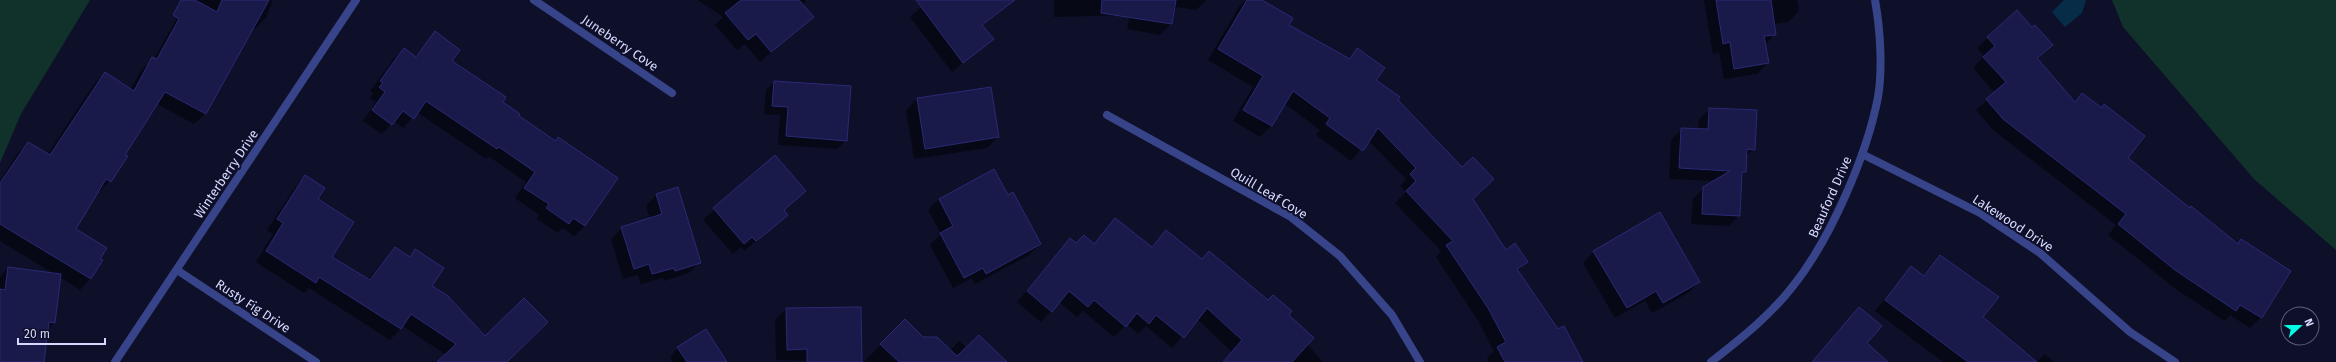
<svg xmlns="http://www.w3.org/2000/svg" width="2336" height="362" viewBox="0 0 2336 362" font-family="'Fira Sans',sans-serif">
<rect width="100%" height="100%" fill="#0e0f28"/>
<g fill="#11322a">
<path d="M0,0H90L21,114L0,163Z"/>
<path d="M2112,0H2336V250L2254,179L2123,27Z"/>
</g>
<path fill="#072c48" d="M2064,0H2086L2082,13L2065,27L2052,12Z"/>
<g fill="#0007">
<path d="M187,0H273L266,18L255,29L252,28L205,114L194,124L157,104L124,155L110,181L99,192L98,191L75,230L102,260L90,279L80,290L60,277L54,323L47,329L43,362H0V277L8,268L54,274L0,241V181L17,154L28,143L47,155L94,84L105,73L130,90L142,69L154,59Z"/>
<path d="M698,0H805L806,2L802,5L812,17L760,62L745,44L737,50L715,25L723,17Z"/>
<path d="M929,0H1014L982,26L992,39L952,72L910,17Z"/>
<path d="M1054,0H1206L1196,10L1178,7L1173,9L1171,24L1160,35L1127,29L1130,15L1054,17Z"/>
<path d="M1246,0H1260L1288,25L1348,59L1357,50L1375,80L1397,100L1472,199L1506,251L1526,262L1517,271L1557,331L1582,362H1489L1487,358L1494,351L1477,319L1436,257L1441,251L1395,203L1406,192L1400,186L1406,179L1368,140L1351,161L1316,135L1320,130L1284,103L1271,126L1260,137L1233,121L1253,87L1208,60L1240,5Z"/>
<path d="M1704,0H1797L1799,11L1788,22L1774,24L1775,34L1765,45L1768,63L1757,74L1724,79L1719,52L1713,54Z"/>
<path d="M2017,11L2051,45L2036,59L2074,102L2082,94L2127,159L2189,209L2237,245L2241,241L2289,271L2261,317L2250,328L2230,315L2225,321L2177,290L2108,235L2116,225L1993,130L1976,110L1995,93L1973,68L1984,56L1977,48Z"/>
<path d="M435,33L451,61L518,116L617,178L585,226L574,236L563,228L558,233L537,219L539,215L515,198L526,182L488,156L486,159L417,112L403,128L394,121L382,134L363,121L376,102L370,98L373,93L370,91L394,59L404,49L415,57Z"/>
<path d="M774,82L846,140L837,149L778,145L780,115L764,114L766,90Z"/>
<path d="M917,99L998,137L987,148L914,159L906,110Z"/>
<path d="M1710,109L1754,149L1745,157V171L1741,175L1739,215L1729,226L1691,224L1693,199L1704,188L1715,181L1669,179L1671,140L1682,129L1698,130L1699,119Z"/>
<path d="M775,157L783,211L775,225L744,251L741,247L733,254L703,220Z"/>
<path d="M305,176L317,199L331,257L368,280L395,248L409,257L415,250L431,287L506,362H439L446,355L403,326L390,340L309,288L304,293L256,262L273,234L267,230L295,187Z"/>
<path d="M656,195L700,262L689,273L664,281L663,278L641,284L638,275L623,279L611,239L622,228L650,219L646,206Z"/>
<path d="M1007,197L1040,244L1029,255L975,284L972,278L953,288L930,245L941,234L928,210L939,199Z"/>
<path d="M1115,219L1150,247L1166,231L1202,260L1288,315L1307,344L1323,362H1223L1232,352L1197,319L1172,348L1146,326L1138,334L1127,324L1114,337L1083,311L1077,317L1059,302L1041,322L1017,302L1070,240L1076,244H1093Z"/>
<path d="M1594,252L1699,282L1688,293L1652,313L1645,301L1615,318L1583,263Z"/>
<path d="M1941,256L1982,318L2036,362H1943L1875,311L1911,268L1922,277Z"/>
<path d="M786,309L861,362L776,360L775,320Z"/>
<path d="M905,320L923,338L950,350L959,341L967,348L994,362H864Z"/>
<path d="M678,348L725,362H673L670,357Z"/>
<path d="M2045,354L2054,362H2037Z"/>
</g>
<g fill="#19194a" stroke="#2a2a77">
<path d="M181,0H195L217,12L222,0H269L206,114L165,92L125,155L128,156L111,182L106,179L76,229L107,248L100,259L103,260L91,279L0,224V183L28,142L50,155L105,72L134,91L152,57L157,59L179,19L173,15Z"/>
<path d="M741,0H799L814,17L771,52L756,34L748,40L725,13Z"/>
<path d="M916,0H1015L982,25L994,39L963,63Z"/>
<path d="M1102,0H1176L1172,24L1101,13Z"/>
<path d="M1247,0H1262L1293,18L1289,25L1350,59L1357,48L1385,68L1376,80L1400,97L1398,100L1462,167L1473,157L1494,179L1473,199L1506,250L1515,243L1528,262L1517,269L1558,329L1564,326L1583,362H1505L1497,347L1506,342L1488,308L1446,245L1453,241L1406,191L1416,181L1410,174L1416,168L1378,128L1363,151L1326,124L1330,118L1293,91L1272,126L1243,110L1263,76L1218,49Z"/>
<path d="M1716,0H1771L1776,35L1764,36L1769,63L1734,69L1730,42L1723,44Z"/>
<path d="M2017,10L2032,27L2035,25L2053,45L2037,58L2075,102L2082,93L2102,108L2104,104L2145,136L2128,158L2190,208L2191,206L2238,244L2241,239L2291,271L2262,318L2240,305L2236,311L2175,270L2118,224L2126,214L2003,119L1986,99L2006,82L1983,57L1995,46L1987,37Z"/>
<path d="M435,31L460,50L452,61L506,97L503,102L520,114L519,116L556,141L558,137L618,178L585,226L573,218L569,224L546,208L549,204L524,188L535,172L499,147L497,149L426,101L414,119L403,111L392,125L372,110L385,92L379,87L383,83L380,81L404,48L416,57Z"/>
<path d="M774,81L851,86L847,141L786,136L788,107L772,106Z"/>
<path d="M991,87L999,137L925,149L917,98Z"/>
<path d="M1709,108L1757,110L1755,150L1747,149L1746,172H1742L1740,216L1702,214L1703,187L1730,171L1679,168L1681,128L1708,129Z"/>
<path d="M775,155L806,191L784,210L788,215L769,231L756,241L752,237L744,244L713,208Z"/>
<path d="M994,169L1008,195L1013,192L1041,244L986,274L983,268L964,278L940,233L953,226L939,199Z"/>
<path d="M305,175L325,188L318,199L354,222L332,257L370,280L395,247L410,257L415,249L444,268L432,286L448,296L485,336L524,298L548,322L507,362H437L456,344L411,314L401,329L319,277L316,283L266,251L283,223L277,219Z"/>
<path d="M678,187L701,263L675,271L674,268L652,274L649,264L634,269L621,227L662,214L656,194Z"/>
<path d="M1660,212L1700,282L1663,303L1656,291L1627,308L1593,251Z"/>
<path d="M1115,218L1152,247L1166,230L1202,259L1209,251L1268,300L1273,295L1292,311L1289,315L1314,338L1292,362H1223L1242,340L1207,308L1184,338L1156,315L1149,324L1137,313L1126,327L1094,300L1088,307L1069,291L1052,312L1027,291L1070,238L1076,243L1084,235L1094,244Z"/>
<path d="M1940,255L1999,297L1983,317L2037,362H1968L1885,300L1911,266L1924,276Z"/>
<path d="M8,267L61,274L55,323L49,322L44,362H0V289L5,290Z"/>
<path d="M861,307L862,362H807V349L787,350L786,308Z"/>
<path d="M1859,307L1882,326L1867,343L1888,362H1812Z"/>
<path d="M905,319L923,337H937L957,356L979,335L1007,362H899L880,344Z"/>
<path d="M706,329L727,362H687L677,347Z"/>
</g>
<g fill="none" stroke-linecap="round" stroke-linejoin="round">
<g stroke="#374489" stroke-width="8">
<path d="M534,0L672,93"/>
<path d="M1107,115L1291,217L1340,256L1392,315L1420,362"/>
<path d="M1862,154L1980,213L2040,253L2130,332L2175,362"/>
<path d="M177,270L316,362"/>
<path d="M115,362L356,0"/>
</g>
<path stroke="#374489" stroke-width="8" d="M1711,362C1740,339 1770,316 1793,286C1830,240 1867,155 1878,97C1883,68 1880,28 1875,0"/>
</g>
<g text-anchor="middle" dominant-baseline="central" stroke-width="4" stroke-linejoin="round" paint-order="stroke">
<g font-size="13" fill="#d5d9ff" stroke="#0e0f28">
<text transform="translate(620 43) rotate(34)">Juneberry Cove</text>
<text transform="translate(226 174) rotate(-56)">Winterberry Drive</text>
<text transform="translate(1269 193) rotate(31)">Quill Leaf Cove</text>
<text transform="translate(1830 197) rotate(-66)">Beauford Drive</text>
<text transform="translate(2013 223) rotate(33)">Lakewood Drive</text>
<text transform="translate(253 306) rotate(33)">Rusty Fig Drive</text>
</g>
</g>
<g transform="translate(2300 326) rotate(68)"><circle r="19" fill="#0e0f28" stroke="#5e607e"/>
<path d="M0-3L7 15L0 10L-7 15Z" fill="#01ffe5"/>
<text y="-6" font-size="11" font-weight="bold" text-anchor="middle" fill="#d5d9ff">N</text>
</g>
<path d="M18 338v6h87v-6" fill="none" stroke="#d5d9ff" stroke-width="2"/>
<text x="24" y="338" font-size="12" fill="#d5d9ff" stroke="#0e0f28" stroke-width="3" paint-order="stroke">20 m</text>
</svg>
